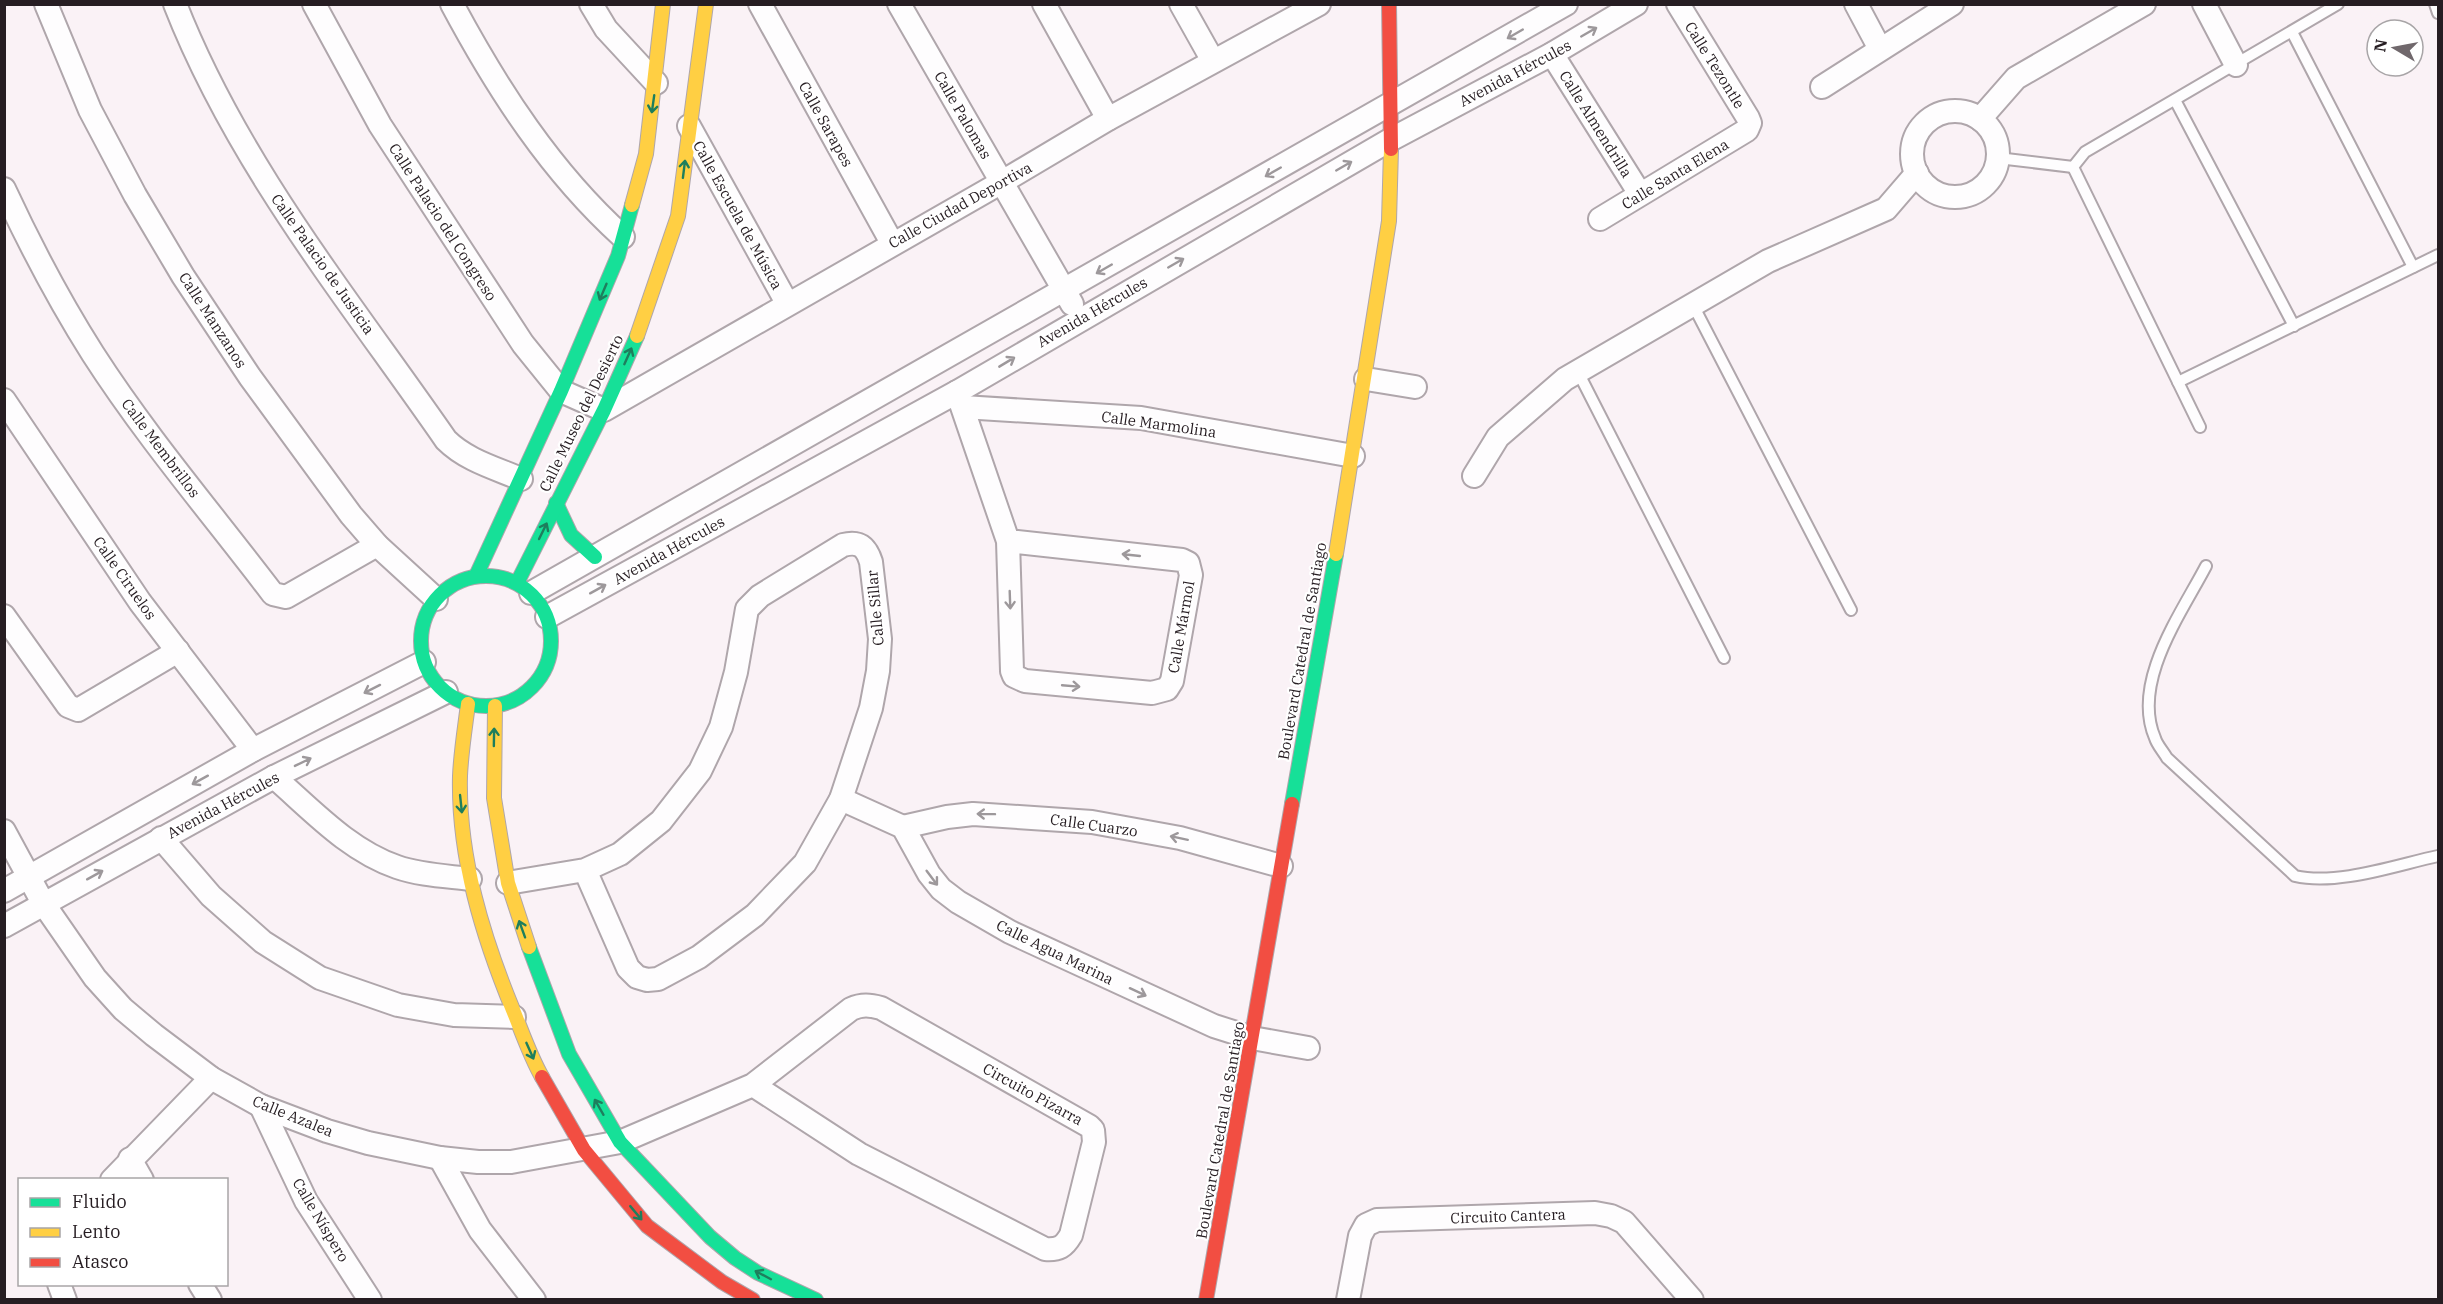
<svg xmlns="http://www.w3.org/2000/svg" width="2443" height="1304" viewBox="0 0 2443 1304" font-family="'IBM Plex Serif',serif">
<rect width="100%" height="100%" fill="#faf2f6"/>
<g fill="none" stroke-linecap="round" stroke-linejoin="round">
<defs>
<g id="lane">
<path d="M2435,4L2438,13"/>
<path d="M2292,32L2413,267"/>
<path d="M2175,100L2294,326"/>
<path d="M1998,158L2073,167"/>
<path d="M2073,167L2085,152L2338,4"/>
<path d="M2073,167L2200,427"/>
<path d="M1693,305L1851,610"/>
<path d="M1578,372L1724,658"/>
<path d="M2178,382L2438,255"/>
<path d="M2206,566C2181,614 2131,682 2155,738C2157,745 2163,751 2167,758L2295,876C2337,886 2396,865 2438,856"/>
</g>
<g id="street">
<path d="M46,4L90,110L135,195L183,276L250,377L351,515L377,545L436,599"/>
<path d="M175,4C238,165 349,300 446,440C466,460 495,468 521,479"/>
<path d="M314,4L380,125L523,344L561,391L604,410L1002,182L1108,119L1319,4"/>
<path d="M452,4C498,90 551,172 623,237"/>
<path d="M591,4L606,29L656,83"/>
<path d="M760,4L892,243"/>
<path d="M899,4L1072,304"/>
<path d="M1044,4L1108,119"/>
<path d="M1181,4L1213,61"/>
<path d="M1856,4L1880,49"/>
<path d="M2204,4L2236,65"/>
<path d="M1552,54L1640,194"/>
<path d="M1822,87L1952,4"/>
<circle cx="1955" cy="154" r="43"/>
<path d="M1980,119L2016,78L2144,4"/>
<path d="M689,126L787,303"/>
<path d="M4,189C30,245 60,302 93,354C147,438 213,515 273,594L286,597L377,545"/>
<path d="M1600,219L1747,130L1750,123L1748,118L1678,4"/>
<path d="M1366,379L1415,387"/>
<path d="M957,392L1008,541L1012,671L1014,676L1025,681L1152,693L1167,689L1172,681L1191,575L1188,563L1182,560L1008,541"/>
<path d="M4,400L140,602L253,750"/>
<path d="M963,407L1141,418L1353,456"/>
<path d="M1474,476L1498,437L1565,379L1768,261L1886,209L1917,173"/>
<path d="M531,593L1566,4"/>
<path d="M4,616L68,706L78,710L178,651"/>
<path d="M547,617L957,392L1390,140L1552,54L1636,4"/>
<path d="M274,777C312,810 348,850 397,867C420,875 446,876 470,879"/>
<path d="M841,799L903,827L929,874L941,889L958,902L1010,932L1214,1026L1252,1038L1308,1048"/>
<path d="M903,827L947,817L973,814L1092,822L1180,838L1281,866"/>
<path d="M4,831L43,903L95,978L123,1009L154,1035L211,1078L261,1106L327,1131L368,1143L440,1158L478,1162H511L620,1142L753,1085L851,1009C862,1004 870,1005 881,1008L1089,1126L1093,1130L1094,1142L1071,1235C1064,1247 1059,1250 1045,1249L859,1154L753,1085"/>
<path d="M161,838L211,896L263,942L320,978L398,1005L454,1015L514,1017"/>
<path d="M508,883L585,870L620,854L661,821L700,771L721,727L736,672L747,609L760,596L843,545C859,541 866,546 871,562L880,639L878,671L871,708L841,799L805,863L755,915L699,957L658,979L647,980L637,977L628,968L585,870"/>
<path d="M4,891L253,750L424,662"/>
<path d="M4,926L274,777L446,692"/>
<path d="M261,1106L306,1201L370,1300"/>
<path d="M440,1158L480,1230L534,1300"/>
<path d="M130,1159L142,1180"/>
<path d="M112,1180L211,1078"/>
<path d="M59,1284L65,1300"/>
<path d="M200,1284L210,1300"/>
<path d="M1348,1300L1360,1236L1366,1225L1377,1220L1595,1213L1611,1216L1624,1222L1692,1300"/>
</g>
<g id="fast">
<path d="M556,503L571,535L595,557"/>
<path d="M476,576L561,391L618,256L632,205"/>
<circle cx="486" cy="641" r="65"/>
<path d="M517,583L604,410L637,336"/>
<path d="M1292,804L1336,554"/>
<path d="M529,947L569,1054L620,1142L710,1237L735,1258L758,1273L816,1300"/>
</g>
<g id="slow">
<path d="M632,205L646,154L663,4"/>
<path d="M637,336L678,216L706,4"/>
<path d="M1336,554L1389,221L1391,149"/>
<path d="M468,704C465,728 461,752 460,776C458,857 483,937 513,1010C522,1032 530,1056 542,1077"/>
<path d="M495,706L494,798L508,883L529,947"/>
</g>
<g id="jam">
<path d="M1389,4L1391,149"/>
<path d="M542,1077L584,1150L647,1226L722,1282L753,1300"/>
<path d="M1206,1300L1292,804"/>
</g>
</defs>
<use href="#lane" stroke="#afa6ab" stroke-width="14"/>
<use href="#street" stroke="#afa6ab" stroke-width="26"/>
<use href="#fast" stroke="#afa6ab" stroke-width="16"/>
<use href="#slow" stroke="#afa6ab" stroke-width="16"/>
<use href="#jam" stroke="#afa6ab" stroke-width="16"/>
<use href="#lane" stroke="#fefdfe" stroke-width="10"/>
<use href="#street" stroke="#fefdfe" stroke-width="22"/>
<use href="#fast" stroke="#16e098" stroke-width="14"/>
<use href="#slow" stroke="#ffcf43" stroke-width="14"/>
<use href="#jam" stroke="#f24e42" stroke-width="14"/>
</g>
<defs><path id="oneway-shaft" d="M-6 0H5M1.5-3L5.5 0L1.5 3" fill="none" stroke-width="1.6" stroke-linecap="round" stroke-linejoin="round" transform="scale(1.5)"/></defs>
<g stroke="#9d989b">
<use href="#oneway-shaft" transform="translate(1589 32) rotate(-30)"/>
<use href="#oneway-shaft" transform="translate(1515 34) rotate(150)"/>
<use href="#oneway-shaft" transform="translate(1344 166) rotate(-30)"/>
<use href="#oneway-shaft" transform="translate(1273 172) rotate(150)"/>
<use href="#oneway-shaft" transform="translate(1176 263) rotate(-30)"/>
<use href="#oneway-shaft" transform="translate(1104 269) rotate(150)"/>
<use href="#oneway-shaft" transform="translate(1007 362) rotate(-31)"/>
<use href="#oneway-shaft" transform="translate(1131 555) rotate(-174)"/>
<use href="#oneway-shaft" transform="translate(598 589) rotate(-29)"/>
<use href="#oneway-shaft" transform="translate(1010 600) rotate(88)"/>
<use href="#oneway-shaft" transform="translate(1071 686) rotate(5)"/>
<use href="#oneway-shaft" transform="translate(372 689) rotate(153)"/>
<use href="#oneway-shaft" transform="translate(303 762) rotate(-26)"/>
<use href="#oneway-shaft" transform="translate(200 780) rotate(151)"/>
<use href="#oneway-shaft" transform="translate(986 814) rotate(-179)"/>
<use href="#oneway-shaft" transform="translate(1179 838) rotate(-168)"/>
<use href="#oneway-shaft" transform="translate(95 875) rotate(-29)"/>
<use href="#oneway-shaft" transform="translate(932 878) rotate(53)"/>
<use href="#oneway-shaft" transform="translate(1138 992) rotate(25)"/>
</g>
<g stroke="#1e7e5d">
<use href="#oneway-shaft" transform="translate(653 104) rotate(98)"/>
<use href="#oneway-shaft" transform="translate(684 169) rotate(-83)"/>
<use href="#oneway-shaft" transform="translate(603 292) rotate(113)"/>
<use href="#oneway-shaft" transform="translate(628 356) rotate(-66)"/>
<use href="#oneway-shaft" transform="translate(543 531) rotate(-64)"/>
<use href="#oneway-shaft" transform="translate(494 737) rotate(-89)"/>
<use href="#oneway-shaft" transform="translate(461 804) rotate(84)"/>
<use href="#oneway-shaft" transform="translate(522 929) rotate(-110)"/>
<use href="#oneway-shaft" transform="translate(530 1051) rotate(66)"/>
<use href="#oneway-shaft" transform="translate(599 1107) rotate(-120)"/>
<use href="#oneway-shaft" transform="translate(636 1213) rotate(50)"/>
<use href="#oneway-shaft" transform="translate(763 1275) rotate(-152)"/>
</g>
<g text-anchor="middle" dominant-baseline="central" stroke-width="4.5" stroke-linejoin="round" paint-order="stroke">
<g font-size="15" fill="#261d22" stroke="#fff">
<text transform="translate(1715 65) rotate(58)">Calle Tezontle</text>
<text transform="translate(1515 73) rotate(-28)">Avenida Hércules</text>
<text transform="translate(963 115) rotate(60)">Calle Palomas</text>
<text transform="translate(826 124) rotate(61)">Calle Sarapes</text>
<text transform="translate(1596 124) rotate(58)">Calle Almendrilla</text>
<text transform="translate(1675 174) rotate(-31)">Calle Santa Elena</text>
<text transform="translate(960 205) rotate(-29)">Calle Ciudad Deportiva</text>
<text transform="translate(738 215) rotate(61)">Calle Escuela de Música</text>
<text transform="translate(443 222) rotate(57)">Calle Palacio del Congreso</text>
<text transform="translate(323 264) rotate(55)">Calle Palacio de Justicia</text>
<text transform="translate(1092 312) rotate(-30)">Avenida Hércules</text>
<text transform="translate(213 320) rotate(57)">Calle Manzanos</text>
<text transform="translate(581 413) rotate(-64)">Calle Museo del Desierto</text>
<text transform="translate(1159 424) rotate(8)">Calle Marmolina</text>
<text transform="translate(161 448) rotate(53)">Calle Membrillos</text>
<text transform="translate(669 550) rotate(-29)">Avenida Hércules</text>
<text transform="translate(125 578) rotate(55)">Calle Ciruelos</text>
<text transform="translate(875 608) rotate(-95)">Calle Sillar</text>
<text transform="translate(1181 627) rotate(-80)">Calle Mármol</text>
<text transform="translate(1302 651) rotate(-80)">Boulevard Catedral de Santiago</text>
<text transform="translate(223 805) rotate(-28)">Avenida Hércules</text>
<text transform="translate(1094 825) rotate(8)">Calle Cuarzo</text>
<text transform="translate(1055 952) rotate(26)">Calle Agua Marina</text>
<text transform="translate(1033 1094) rotate(29)">Circuito Pizarra</text>
<text transform="translate(293 1116) rotate(22)">Calle Azalea</text>
<text transform="translate(1220 1130) rotate(-80)">Boulevard Catedral de Santiago</text>
<text transform="translate(1508 1216) rotate(-2)">Circuito Cantera</text>
<text transform="translate(321 1220) rotate(59)">Calle Níspero</text>
</g>
</g>
<rect width="2443" height="1304" fill="none" stroke="#261d22" stroke-width="12"/>
<rect x="18" y="1178" width="210" height="108" fill="#ffffff" stroke="#a8a5a7" stroke-width="1.5"/>
<rect x="30" y="1198" width="30" height="9" fill="#16e098" stroke="#a8a5a7" stroke-width="1.5"/>
<text x="72" y="1208" font-size="18" fill="#261d22">Fluido</text>
<rect x="30" y="1228" width="30" height="9" fill="#ffcf43" stroke="#a8a5a7" stroke-width="1.5"/>
<text x="72" y="1238" font-size="18" fill="#261d22">Lento</text>
<rect x="30" y="1258" width="30" height="9" fill="#f24e42" stroke="#a8a5a7" stroke-width="1.5"/>
<text x="72" y="1268" font-size="18" fill="#261d22">Atasco</text>
<g transform="translate(2395 48) rotate(280)"><circle r="28" fill="#ffffff" stroke="#a8a5a7" stroke-width="1.5"/>
<path d="M0-4.5L10 22L0 15L-10 22Z" fill="#70686c"/>
<text y="-9" font-size="16" font-weight="bold" text-anchor="middle" fill="#261d22">N</text>
</g>
</svg>
